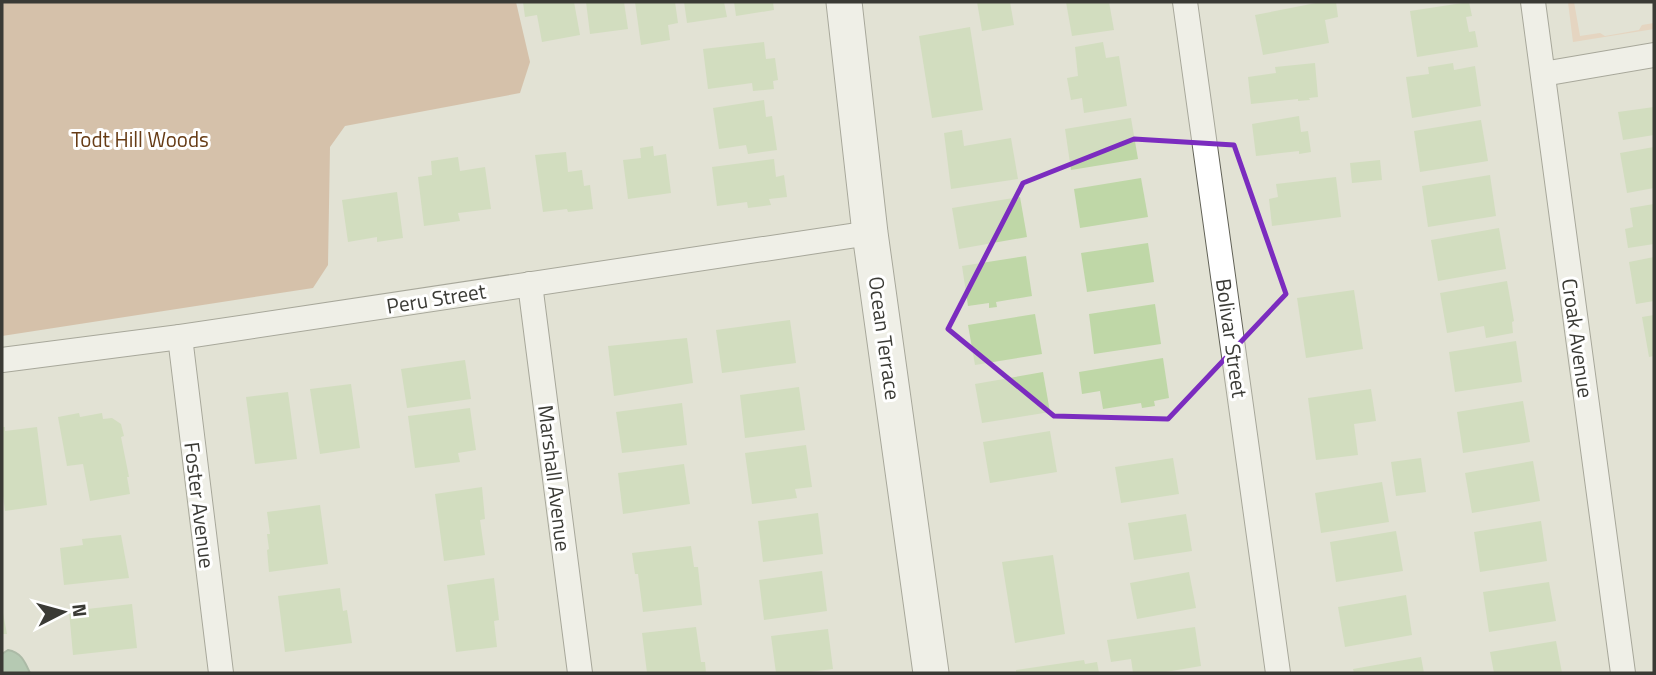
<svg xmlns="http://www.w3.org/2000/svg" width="1656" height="675" viewBox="0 0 1656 675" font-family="'Titillium Web',sans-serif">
<rect width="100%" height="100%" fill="#e2e2d4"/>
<path fill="#e8c5aa" d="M1568,2H1574L1580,36L1600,33L1605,36L1639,30L1642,25L1654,23V29L1573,42Z"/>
<path fill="#c59a79" d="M2,2H516L530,62L520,93L345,126L330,147L328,265L313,288L2,336Z"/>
<path fill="#7eac8a" stroke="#6a8a70" stroke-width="2" d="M8,650C21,652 25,662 30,673H2V654Z"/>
<g fill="#bfd7a7">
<path d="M523,2H574L580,35L542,42L537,15L525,17Z"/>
<path d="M586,2H624L628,29L590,34Z"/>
<path d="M635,2H675L678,23L668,25L670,40L641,45Z"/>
<path d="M684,2H724L727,17L687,23Z"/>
<path d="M734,2H773L774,10L736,16Z"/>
<path d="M977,2H1010L1014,25L982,31Z"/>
<path d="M1066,2H1109L1114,30L1072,36Z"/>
<path d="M1321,2H1336L1338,17L1325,20L1329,43L1263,55L1255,15Z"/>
<path d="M1469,2L1472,16L1466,17L1469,32L1475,31L1478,47L1417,57L1410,11Z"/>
<path d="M970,27L983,110L932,118L919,36Z"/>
<path d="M764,42L766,59L775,58L778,80L773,81L774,89L753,91L752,83L708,89L703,49Z"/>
<path d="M1103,42L1106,58L1119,56L1127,106L1084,113L1082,98L1071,100L1067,78L1078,76L1075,47Z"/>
<path d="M1315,63L1318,97L1309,98L1310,100L1298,101V99L1251,104L1248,77L1276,73L1275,67Z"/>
<path d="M1453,63L1454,70L1475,66L1481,106L1412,118L1406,77L1429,74L1428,67Z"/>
<path d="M764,100L766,117L772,116L777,150L748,154L746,145L719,149L713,108Z"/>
<path d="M1654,107V135L1623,140L1618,112Z"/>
<path d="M1299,116L1301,132L1308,131L1311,152L1299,154V151L1256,156L1252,124Z"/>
<path d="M1131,118L1138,159L1071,170L1065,129Z"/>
<path d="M1481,120L1488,161L1420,172L1414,131Z"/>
<path d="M962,130L964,146L1011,138L1018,179L951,189L944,133Z"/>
<path d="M653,146L654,156L666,154L671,193L628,199L623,160L641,158L640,148Z"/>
<path d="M1654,147V188L1627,193L1620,153Z"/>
<path d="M566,152L568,172L582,170L584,186L590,185L593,209L568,212L567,209L543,212L535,155Z"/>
<path d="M458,157L460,171L485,167L491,209L458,213L460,221L424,226L418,177L432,175L431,161Z"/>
<path d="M774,159L776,177L784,175L787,197L769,199L771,205L748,208L747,202L717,206L712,167Z"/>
<path d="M1380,160L1382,180L1352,183L1350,163Z"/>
<path d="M1490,175L1496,216L1428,227L1422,186Z"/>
<path d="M1336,177L1341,217L1272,226L1269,199L1278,197L1276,184Z"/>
<path d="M1141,178L1148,217L1080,228L1074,189Z"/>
<path d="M397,192L403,238L377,242V237L348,242L342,200Z"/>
<path d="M1020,197L1027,237L959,249L952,208Z"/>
<path d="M1654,204V244L1628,248L1625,229L1633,227L1630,208Z"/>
<path d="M1499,228L1506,269L1438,281L1431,240Z"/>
<path d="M1148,243L1154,282L1087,292L1081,253Z"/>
<path d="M1026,256L1032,296L996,302L997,307L989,308V303L968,306L962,266Z"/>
<path d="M1654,257V301L1636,304L1629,262Z"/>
<path d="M1507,281L1514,321L1512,322L1513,333L1486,338L1484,326L1447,333L1440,293Z"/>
<path d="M1354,290L1363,349L1306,358L1297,298Z"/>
<path d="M1155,304L1161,344L1094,354L1089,314Z"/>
<path d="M1035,314L1042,354L975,365L968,325Z"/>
<path d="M1654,315V356L1649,357L1642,317Z"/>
<path d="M790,320L796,363L722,373L716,330Z"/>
<path d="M687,338L693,383L614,396L608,346Z"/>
<path d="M1516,341L1522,382L1455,392L1449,352Z"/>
<path d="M1163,358L1169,398L1154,401L1155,406L1142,408L1141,403L1103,409L1100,391L1082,394L1079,372Z"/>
<path d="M465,360L471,399L407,408L401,369Z"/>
<path d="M1043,372L1050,412L982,423L975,384Z"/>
<path d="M351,384L360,448L320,454L310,389Z"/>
<path d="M799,387L805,430L745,438L740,395Z"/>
<path d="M1371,389L1376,421L1354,424L1358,455L1316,460L1308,398Z"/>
<path d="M288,392L297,459L255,464L246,397Z"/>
<path d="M1523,401L1530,442L1463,453L1457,412Z"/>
<path d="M682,403L687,445L622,453L616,412Z"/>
<path d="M470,408L476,450L458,453L460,462L415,468L408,416Z"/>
<path d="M79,413L80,417L102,413L103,419L112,418L121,424L124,436L121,437L129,477H127L130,494L90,501L83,464L67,466L58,417Z"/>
<path d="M2,427H5V431L37,427L47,505L5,511L2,488Z"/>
<path d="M1050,431L1057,472L990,483L983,442Z"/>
<path d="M806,445L812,487L795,489L797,498L752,504L745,453Z"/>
<path d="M1173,458L1179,494L1121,503L1115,467Z"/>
<path d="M1421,458L1426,492L1396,496L1391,462Z"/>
<path d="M1533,461L1540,501L1472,513L1465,473Z"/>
<path d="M684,464L690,504L623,514L618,473Z"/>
<path d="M1382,482L1389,522L1321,533L1315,493Z"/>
<path d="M482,487L485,519L480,520L485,555L444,561L435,494Z"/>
<path d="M320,505L328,564L269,572L267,550L269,549L267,534H270L267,512Z"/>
<path d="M818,513L823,554L763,562L758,521Z"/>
<path d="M1186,514L1192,551L1134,560L1128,523Z"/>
<path d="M1541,521L1547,561L1480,572L1474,532Z"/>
<path d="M1396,531L1403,571L1336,582L1330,542Z"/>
<path d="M121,535L129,578L64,585L60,548L83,545L82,539Z"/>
<path d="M691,546L694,567H698L702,605L643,612L638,574H635L632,553Z"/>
<path d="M1053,555L1065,634L1015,643L1002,562Z"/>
<path d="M822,571L827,611L764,620L759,580Z"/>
<path d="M1189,572L1196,608L1137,619L1130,583Z"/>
<path d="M494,578L499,620L494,621L497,647L456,652L447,585Z"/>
<path d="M1549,582L1556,621L1489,632L1483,592Z"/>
<path d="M340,588L343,611L347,610L352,643L285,652L278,596Z"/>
<path d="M1406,595L1412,635L1345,647L1338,607Z"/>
<path d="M132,604L137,648L73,655L69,611Z"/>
<path d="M2,608L7,634H2Z"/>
<path d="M696,627L701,662H705L706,673H647L642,633Z"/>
<path d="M1195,627L1201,666L1160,673H1133L1131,659L1111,662L1107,640Z"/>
<path d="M828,629L833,669L802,673H776L771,636Z"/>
<path d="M1556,641L1562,673H1494L1490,652Z"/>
<path d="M1421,657L1424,673H1354L1353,669Z"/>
<path d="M1084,660L1085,664L1097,662L1099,673H1016V670Z"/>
</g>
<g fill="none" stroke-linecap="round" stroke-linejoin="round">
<defs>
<g id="street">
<path d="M1185,2L1278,673"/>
<path d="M1533,2L1623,673"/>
<path d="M1543,74L1654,55"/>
<path d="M530,284L580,673"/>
<path d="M180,337L221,673"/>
<path d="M2,360L180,337L870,233"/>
</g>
<path id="secondary" d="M844,2L870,233L931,673"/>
</defs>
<use href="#street" stroke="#616156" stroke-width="26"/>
<use href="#secondary" stroke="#616156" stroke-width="37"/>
<use href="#street" stroke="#fff" stroke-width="24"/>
<use href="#secondary" stroke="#fff" stroke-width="35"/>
</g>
<path d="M0 0H1656V675H0ZM1134,139L1234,145L1286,294L1168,419L1054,416L948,329L1023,183Z" fill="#e2e2d4" fill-opacity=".55" fill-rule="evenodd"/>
<path fill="none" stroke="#7b2cbf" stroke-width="5" stroke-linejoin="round" d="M1134,139L1234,145L1286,294L1168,419L1054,416L948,329L1023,183Z"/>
<g text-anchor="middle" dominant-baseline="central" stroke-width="6" stroke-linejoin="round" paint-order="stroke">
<g font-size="21" fill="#673c16" stroke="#fff">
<text x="140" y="139">Todt Hill Woods</text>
</g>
<g font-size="21" fill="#3a3a35" stroke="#fff">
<text transform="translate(436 298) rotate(-9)">Peru Street</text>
<text transform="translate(885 338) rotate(82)">Ocean Terrace</text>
<text transform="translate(1232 338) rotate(82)">Bolivar Street</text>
<text transform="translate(1578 338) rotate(82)">Croak Avenue</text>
<text transform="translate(555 478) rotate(83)">Marshall Avenue</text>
<text transform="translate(200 505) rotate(83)">Foster Avenue</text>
</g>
</g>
<rect width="1656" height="675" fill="none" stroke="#3a3a35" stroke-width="7"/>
<g transform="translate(63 612) rotate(84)" stroke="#ffffff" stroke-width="5" paint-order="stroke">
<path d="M0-5L12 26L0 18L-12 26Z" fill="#3a3a35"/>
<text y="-10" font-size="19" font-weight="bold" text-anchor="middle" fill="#3a3a35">N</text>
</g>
</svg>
